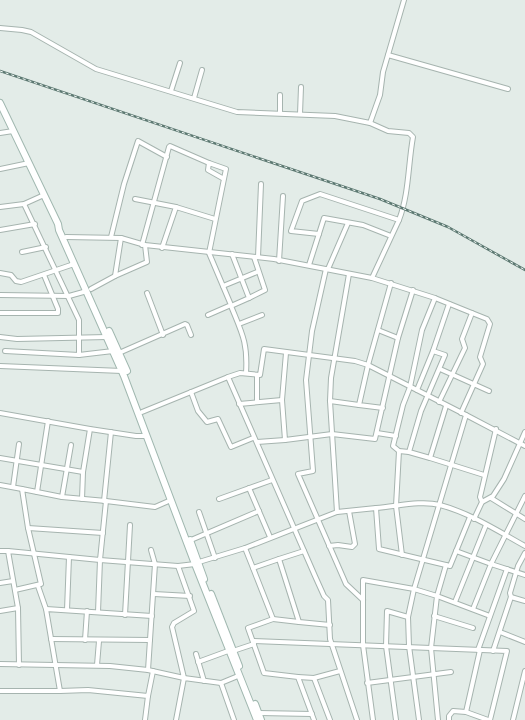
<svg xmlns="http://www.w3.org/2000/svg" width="525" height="720" viewBox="0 0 525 720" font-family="'Asap Condensed',sans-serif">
<rect width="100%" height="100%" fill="#e3ece8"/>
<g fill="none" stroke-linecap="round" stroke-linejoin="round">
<defs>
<g id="minor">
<path d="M0,28L22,30L31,32L96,69L237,112L335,116L370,123L380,95L383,72L404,0"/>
<path d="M388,55L508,89"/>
<path d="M171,91L180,63"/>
<path d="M194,98L202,70"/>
<path d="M280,113V95"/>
<path d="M300,114L301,87"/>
<path d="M370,123L388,131L409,133L413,137C408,165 409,194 399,220"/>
<path d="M0,133L13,131"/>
<path d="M0,169L29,163"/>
<path d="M135,199L176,207"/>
<path d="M24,204L79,320V355"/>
<path d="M0,207L24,204L44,195"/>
<path d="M0,230L35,224"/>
<path d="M319,234L291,231L302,201L320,194L399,220L372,278L435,298L472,313L462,339L465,348L439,402"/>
<path d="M66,237L121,238L145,245L274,259L372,278"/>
<path d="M111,237L124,184L138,141L167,157"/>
<path d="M121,238L115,276L147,262L145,245"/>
<path d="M142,245L169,147L170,146L209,163"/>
<path d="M162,248L176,207L215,219"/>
<path d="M22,252L46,247"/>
<path d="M232,254L249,298L231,306C242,333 248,343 246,373"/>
<path d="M258,257L261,184"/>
<path d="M279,261L283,196"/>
<path d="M309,265L324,218L363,225L391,236"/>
<path d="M326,269L312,331L306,380L313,471L298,474L346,584L363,600"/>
<path d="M328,269L348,223"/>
<path d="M0,273L11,275L16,281L21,282L74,264"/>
<path d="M223,286L257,272"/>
<path d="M91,289L115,276"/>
<path d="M147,293L163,335"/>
<path d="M0,295L69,296L87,291"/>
<path d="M249,298L265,290L254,257"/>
<path d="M0,313H58V309L44,275"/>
<path d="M208,315L231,305L209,253L226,169L209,163L208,170L224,179"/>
<path d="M239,324L262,315"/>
<path d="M378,330L398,338"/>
<path d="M0,337L17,339L107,337"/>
<path d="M5,351L79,355L113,351"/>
<path d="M433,351L449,304"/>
<path d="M119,353L185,324L187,325L191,335"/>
<path d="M286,353L282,400L285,440L332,434L375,439L398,338L413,290"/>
<path d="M0,366L122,371"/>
<path d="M440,369L489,391"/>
<path d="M257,375V402"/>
<path d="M228,377L240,373L260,375L264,349L355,361L368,365L466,415L414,589L437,596L431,648L438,720"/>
<path d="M417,390L433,351L445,355L421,411L409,452L430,458"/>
<path d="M191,392L198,411L207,422L218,419L231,447L253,438"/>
<path d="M330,401L359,405"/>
<path d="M239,404L282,400"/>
<path d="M446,406L430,458L484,475"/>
<path d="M383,408L359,405L368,365L391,283"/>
<path d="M142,412L228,377L315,576L324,596L328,600L330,639L357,720"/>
<path d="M0,413L90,429L136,436H146"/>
<path d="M461,413L483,364L480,357L490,324L487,319L472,313"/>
<path d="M466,415L525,446"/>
<path d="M377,433L396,436"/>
<path d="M257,442L285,440"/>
<path d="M399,451L396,506L402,555"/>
<path d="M409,452L399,451L393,446L403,405L410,387L422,330L435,298"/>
<path d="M0,458L83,472"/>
<path d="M0,485L22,489"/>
<path d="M13,487L19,444"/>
<path d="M249,488L270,537"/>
<path d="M37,492L48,421"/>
<path d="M525,496L491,564L525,575"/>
<path d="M62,497L71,445"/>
<path d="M491,498L525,519"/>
<path d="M82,499L83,472L90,429"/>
<path d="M219,499L272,480"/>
<path d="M104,501L111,432"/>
<path d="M482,502L480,497L496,429"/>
<path d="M376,508C395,507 420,500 440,505C470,513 498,531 525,546"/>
<path d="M199,512L215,558"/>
<path d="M337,512L330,401L331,378L349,274"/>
<path d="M474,519L482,502L493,496L504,479L525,432"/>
<path d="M28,528L103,533"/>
<path d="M191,540L259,511"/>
<path d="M329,546L338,545L352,547L355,544L349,511"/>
<path d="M245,548L253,568"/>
<path d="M0,551H8"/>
<path d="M456,551L491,564L473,609"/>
<path d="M279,559L304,551"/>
<path d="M199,562L245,548L337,512L376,508L379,549L450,566L470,517"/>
<path d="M446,565L437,596L490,616"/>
<path d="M0,583L13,581"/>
<path d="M38,586L46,609"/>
<path d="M15,590L41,584L28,528L22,489L62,497L106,501"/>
<path d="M154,594L190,596"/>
<path d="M511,597L525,601"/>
<path d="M455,602L486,525"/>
<path d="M67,610L69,557"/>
<path d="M0,611L18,608"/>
<path d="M98,612L100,560L178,566L195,564"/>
<path d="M125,615L130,525"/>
<path d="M152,616L46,609L60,691L88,690L148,696L153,671"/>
<path d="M434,616L473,628"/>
<path d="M273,619L299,622"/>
<path d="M500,632L525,642"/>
<path d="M51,639L150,640"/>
<path d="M85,640L87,611"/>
<path d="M253,641L507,651L490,720"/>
<path d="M478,650L507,569"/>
<path d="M233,651L254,644"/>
<path d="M493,651L511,597L510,593L518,566L525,553"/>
<path d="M196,654L204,681"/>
<path d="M198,662L228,651"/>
<path d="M0,664L110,666L148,670L184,678L172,627L174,623L194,611L178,566"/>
<path d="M19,665L18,608L8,551L100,560L106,501L155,507L171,500"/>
<path d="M97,665L99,641"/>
<path d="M148,670L155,564L151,550"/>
<path d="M298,677L314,678L340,671"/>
<path d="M314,678L330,720"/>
<path d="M221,683L234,720"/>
<path d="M367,683L451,672"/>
<path d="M0,691H60"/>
<path d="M466,712L480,650"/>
<path d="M259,713L312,714"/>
<path d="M145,720L148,696"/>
<path d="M176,720L184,678L221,683L238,676"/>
<path d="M314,720L298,677L264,673L248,628L273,619L253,568L279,559L299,622L330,625"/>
<path d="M373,720L363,645V580L414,589L408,617"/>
<path d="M396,720L386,646L387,611L408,617L409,646L419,720"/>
<path d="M449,720V716L453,711L466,712L488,720"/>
<path d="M513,720L525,671"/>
</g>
<g id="secondary">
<path d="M0,103L58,224L59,230L124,376L195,564L257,720"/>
<path d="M109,331L127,371"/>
<path d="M190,540L204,579"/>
<path d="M211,594L239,666"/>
<path d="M255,704L261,720"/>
</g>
</defs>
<use href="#minor" stroke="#a6b4af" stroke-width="6"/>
<use href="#secondary" stroke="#a1b8b0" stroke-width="8"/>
<use href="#minor" stroke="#fff" stroke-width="4"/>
<use href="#secondary" stroke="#fff" stroke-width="6"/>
<defs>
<path id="rail" d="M0,71L380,199L448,227L525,270"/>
</defs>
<use href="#rail" stroke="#5d7972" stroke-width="2.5"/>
<use href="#rail" stroke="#f3f9f6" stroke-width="1" stroke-dasharray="3" stroke-linecap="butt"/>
</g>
</svg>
